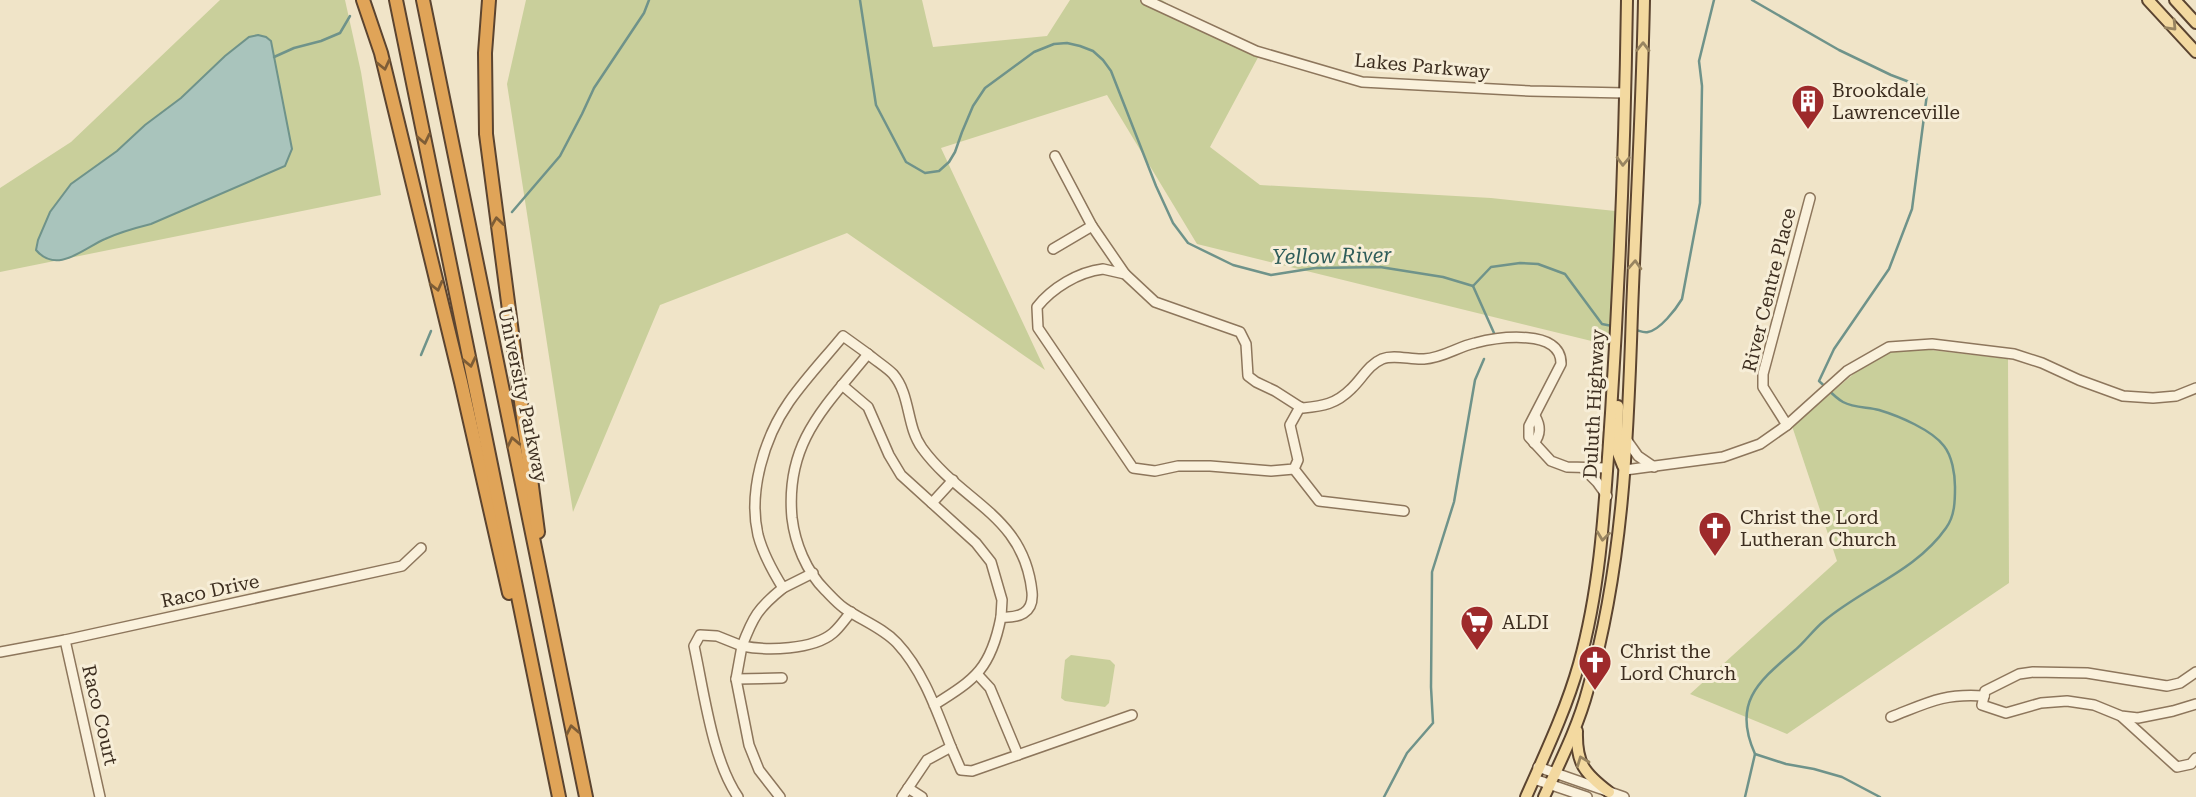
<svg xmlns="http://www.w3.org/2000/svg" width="2196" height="797" viewBox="0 0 2196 797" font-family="'Roboto Serif',serif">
<rect width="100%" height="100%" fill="#f0e4c8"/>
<g fill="#c9cf9b">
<path d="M220,0H345L361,72L381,195L0,272V188L71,142Z"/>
<path d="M526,0H922L933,47L1047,36L1070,0H1162L1219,37L1262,50L1210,147L1260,185L1491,198L1625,212L1616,347L1197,244L1107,95L941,148L1045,370L847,233L660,305L573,512L507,84Z"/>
<path d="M1888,345L2008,359L2009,583L1787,734L1690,694L1837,561L1792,426Z"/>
<path d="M1071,655L1110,660L1115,665L1109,703L1105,707L1065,701L1061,698L1065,660Z"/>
</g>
<path fill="#a9c4bc" stroke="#6f938a" stroke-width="2" d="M258,35L266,37L271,41L292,149L285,166L151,224C135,228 120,232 105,239C84,248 57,275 36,250L38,240L50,212L71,184L117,151L145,125L181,98L225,56L249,37Z"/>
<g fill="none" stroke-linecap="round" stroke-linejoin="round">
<g stroke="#6f938a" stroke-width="2.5">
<path d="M860,0L876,105L906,162L925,173L939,171L949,162L955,152L962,132L973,106L985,88L1034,52L1054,44L1067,43L1080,46L1093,51L1103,60L1111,71L1156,186L1173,223L1188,243L1233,265L1271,275L1315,268L1380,267L1443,277L1473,286"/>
<path d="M1752,0L1839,50L1891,75L1920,86L1927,94L1912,209L1889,269L1834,349L1819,381C1826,387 1834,397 1843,402C1854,408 1868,407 1879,410C1899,416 1932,430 1944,446C1952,456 1955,474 1955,487C1955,500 1955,516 1946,528C1916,571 1863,588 1824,621C1813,630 1805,642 1794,651C1758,682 1732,703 1755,754L1786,764L1814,769L1842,777L1880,797"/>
<path d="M274,57L294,48L321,41L340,33L350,16"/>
<path d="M512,212L560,156L582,114L594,88L644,13L649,0"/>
<path d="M1473,286L1491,267L1520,263L1538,264L1565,274L1602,324L1612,326"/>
<path d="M1473,286L1494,333L1492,338"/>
<path d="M1636,330C1640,331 1644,333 1648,332C1660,330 1676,309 1682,299L1700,203L1702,86L1699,61L1714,0"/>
<path d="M421,355L431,331"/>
<path d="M1384,797L1407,753L1433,723L1431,687L1432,572L1454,502L1475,380L1484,359"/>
<path d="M1745,797L1755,754"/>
</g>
<defs>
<g id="minor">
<path d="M1146,0L1256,51L1362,82L1530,91L1625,93"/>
<path d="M1055,156L1092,226L1125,274"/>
<path d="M1053,249L1092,226"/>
<path d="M1103,269L1125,274L1155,302L1240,332L1246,344L1248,376L1256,382L1275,391L1300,407L1290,425L1298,460L1294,469L1271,471L1210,466H1178L1155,471L1133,468L1038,328L1037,307C1052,288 1078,272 1103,269Z"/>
<path d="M842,385L868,407L889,455L901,475L976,543L991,562L1002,600L1001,617"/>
<path d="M1300,407L1303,408C1323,406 1336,404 1351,389C1362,379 1368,365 1382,359C1394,354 1411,360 1424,359C1443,358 1457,347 1475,343C1498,337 1562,328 1561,364L1529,426V437L1551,461L1567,467L1607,468"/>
<path d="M1787,425L1763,387V374L1810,198"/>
<path d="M1626,439L1638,456L1654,467"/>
<path d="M1534,443C1541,434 1541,426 1535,416"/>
<path d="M1583,468L1597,482L1607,496"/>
<path d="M1294,469L1319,501L1404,511"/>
<path d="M1625,470L1723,457L1760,444L1787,425L1847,371L1889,347L1932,344L2014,354L2042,363L2079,380L2123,396L2153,398L2176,396L2196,388"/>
<path d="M932,503L953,480"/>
<path d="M813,573L783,588C773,572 763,554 758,535C748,492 764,438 789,402C805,379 825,358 843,336L868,354"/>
<path d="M783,588C758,608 753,617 742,646C767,651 813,650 833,633C840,627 845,619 851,612"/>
<path d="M65,640L100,797"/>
<path d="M0,652L65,640L402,566L421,548"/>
<path d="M978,675L990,688L1018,755"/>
<path d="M736,679L782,678"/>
<path d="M1984,696L1982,705L2006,713L2041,703L2067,701L2094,705L2121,716L2138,718L2173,711L2196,704"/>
<path d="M1984,696L1985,691L2019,674L2033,672L2087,673L2167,686L2180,683L2196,672"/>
<path d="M1891,717C1927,703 1943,693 1984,696"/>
<path d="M2122,717L2177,767L2191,764L2196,758"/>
<path d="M951,747L961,770L972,771L1132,715"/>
<path d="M1538,767L1624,797"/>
<path d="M1534,779L1587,797"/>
<path d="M908,788L922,797"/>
<path d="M738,797C712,759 704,692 694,646L700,635L717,636L742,646L736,679L749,745L759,770L780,797"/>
<path d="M902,797L927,760L951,747C937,712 924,672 897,643C883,628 861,620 844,608C837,603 831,596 825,590C806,571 795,543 792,518C785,443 824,408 868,354C876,361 886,367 893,374C911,395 906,426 922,448C962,503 1024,515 1032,592C1034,614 1018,618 1001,617C991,668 976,679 934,705"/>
</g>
<g id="major">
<path d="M2148,0L2196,52"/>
<path d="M2175,0L2196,23"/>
<path d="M1618,406L1617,451L1623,466"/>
<path d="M1577,731C1576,763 1584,773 1609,792"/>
<path d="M1526,797C1545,754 1566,710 1579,664C1602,582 1605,497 1611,413C1620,275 1625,138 1627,0"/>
<path d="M1544,797C1560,762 1578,727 1588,689C1623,567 1628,439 1632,312C1636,208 1642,104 1644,0"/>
</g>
<g id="highway">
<path d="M363,0L381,53L461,382L509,593"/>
<path d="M396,0L559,797"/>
<path d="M423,0L586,797"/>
<path d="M489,0L485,53L486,134L538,532"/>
</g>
</defs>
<use href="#minor" stroke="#8d765c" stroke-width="12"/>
<use href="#major" stroke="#5b4430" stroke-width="14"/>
<use href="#highway" stroke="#5b4430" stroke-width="16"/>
<use href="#minor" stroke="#faf1dc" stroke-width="9"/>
<use href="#major" stroke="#f3d9a0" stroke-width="10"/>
<use href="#highway" stroke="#e0a458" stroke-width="12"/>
</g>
<defs><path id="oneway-chevron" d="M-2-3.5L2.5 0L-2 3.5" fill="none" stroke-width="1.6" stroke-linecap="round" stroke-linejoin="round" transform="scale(1.75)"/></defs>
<g stroke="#988460">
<use href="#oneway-chevron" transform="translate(2172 26) rotate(47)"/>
<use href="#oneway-chevron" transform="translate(1643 47) rotate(-89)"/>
<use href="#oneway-chevron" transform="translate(1623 161) rotate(92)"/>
<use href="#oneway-chevron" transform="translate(1635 265) rotate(-87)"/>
<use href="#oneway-chevron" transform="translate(1603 536) rotate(97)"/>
<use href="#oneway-chevron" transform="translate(1582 761) rotate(-111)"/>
</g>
<g stroke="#7e5d36">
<use href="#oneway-chevron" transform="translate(384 65) rotate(77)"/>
<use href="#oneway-chevron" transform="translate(424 139) rotate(78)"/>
<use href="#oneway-chevron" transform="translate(497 222) rotate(-98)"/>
<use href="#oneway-chevron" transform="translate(437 286) rotate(76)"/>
<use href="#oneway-chevron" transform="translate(470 362) rotate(78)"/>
<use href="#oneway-chevron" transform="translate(513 442) rotate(-102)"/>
<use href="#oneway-chevron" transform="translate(572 730) rotate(-101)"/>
</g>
<defs>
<symbol id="building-pin" viewBox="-11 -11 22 30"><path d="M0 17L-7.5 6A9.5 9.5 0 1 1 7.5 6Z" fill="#9e2a2b" stroke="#f7eed8"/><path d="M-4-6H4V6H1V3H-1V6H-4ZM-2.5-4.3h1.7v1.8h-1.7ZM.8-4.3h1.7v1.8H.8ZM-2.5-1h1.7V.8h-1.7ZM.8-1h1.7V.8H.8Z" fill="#fff"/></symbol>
<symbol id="church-pin" viewBox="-11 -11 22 30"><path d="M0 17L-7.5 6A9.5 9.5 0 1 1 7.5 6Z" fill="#9e2a2b" stroke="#f7eed8"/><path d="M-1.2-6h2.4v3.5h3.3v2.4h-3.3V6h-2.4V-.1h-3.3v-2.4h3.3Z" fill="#fff"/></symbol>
<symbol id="supermarket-pin" viewBox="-11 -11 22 30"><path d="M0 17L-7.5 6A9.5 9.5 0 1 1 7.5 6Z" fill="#9e2a2b" stroke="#f7eed8"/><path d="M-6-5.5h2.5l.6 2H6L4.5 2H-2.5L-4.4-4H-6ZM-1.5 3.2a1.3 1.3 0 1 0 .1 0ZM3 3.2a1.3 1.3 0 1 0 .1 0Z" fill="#fff"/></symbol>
</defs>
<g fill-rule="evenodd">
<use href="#building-pin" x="1789" y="82" width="38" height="52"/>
<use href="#church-pin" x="1696" y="509" width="38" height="52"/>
<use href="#supermarket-pin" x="1458" y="603" width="38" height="52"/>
<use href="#church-pin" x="1576" y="643" width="38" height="52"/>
</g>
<g text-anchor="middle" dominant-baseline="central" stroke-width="6" stroke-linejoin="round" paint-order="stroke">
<g font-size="19" fill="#3d2e20" stroke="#f7eed8">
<text transform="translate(1422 66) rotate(5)">Lakes Parkway</text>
<text transform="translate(1769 290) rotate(-76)">River Centre Place</text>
<text transform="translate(523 395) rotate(78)">University Parkway</text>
<text transform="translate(1594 404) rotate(-87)">Duluth Highway</text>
<text transform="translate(210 591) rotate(-12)">Raco Drive</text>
<text transform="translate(100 715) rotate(77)">Raco Court</text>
</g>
<g font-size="19" fill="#3d2e20" stroke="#f7eed8" text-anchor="start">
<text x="1832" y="90">Brookdale<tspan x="1832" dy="22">Lawrenceville</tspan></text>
<text x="1740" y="517">Christ the Lord<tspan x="1740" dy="22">Lutheran Church</tspan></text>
<text x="1502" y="622">ALDI</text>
<text x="1620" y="651">Christ the<tspan x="1620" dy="22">Lord Church</tspan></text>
</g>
<g font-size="21" font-style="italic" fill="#2f5d5a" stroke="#f7eed8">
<text transform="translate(1332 256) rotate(-1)">Yellow River</text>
</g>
</g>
</svg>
